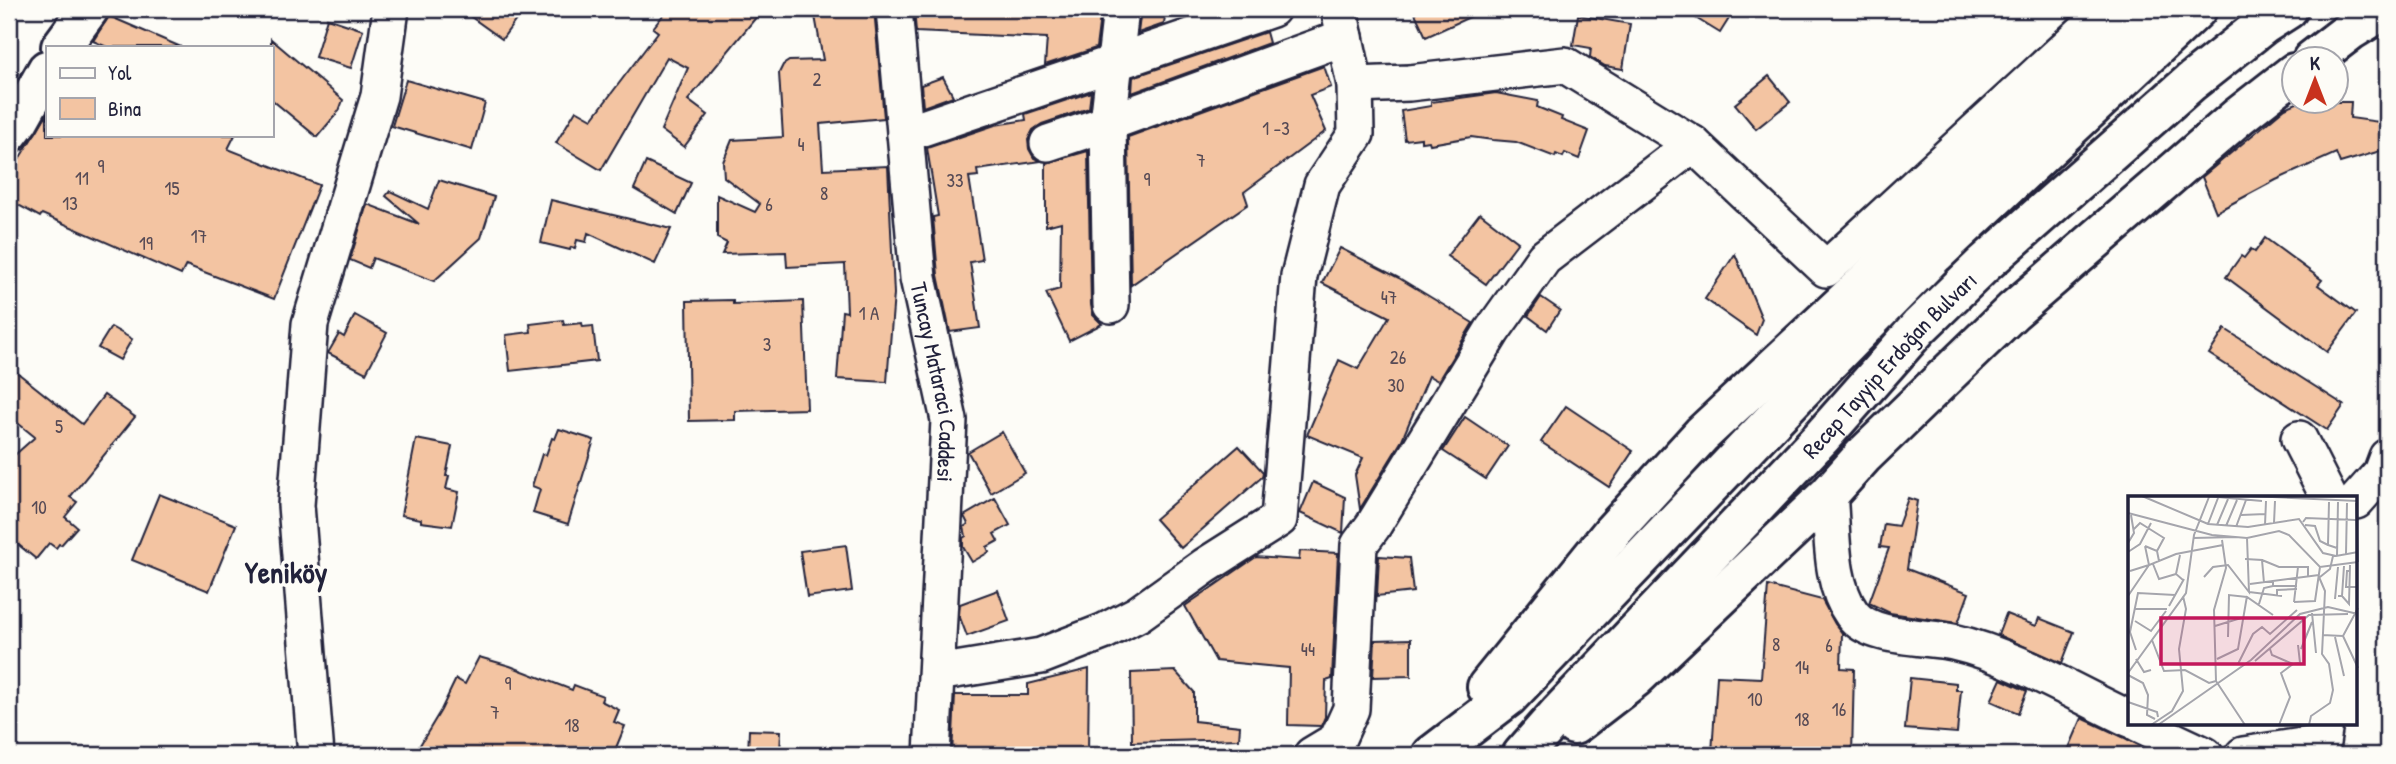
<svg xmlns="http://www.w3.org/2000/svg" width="2396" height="764" viewBox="0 0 2396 764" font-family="'Patrick Hand',sans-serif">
<rect width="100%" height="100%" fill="#fdfcf7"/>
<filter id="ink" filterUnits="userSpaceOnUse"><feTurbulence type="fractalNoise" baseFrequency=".0143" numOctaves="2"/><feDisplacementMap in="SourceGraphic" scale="14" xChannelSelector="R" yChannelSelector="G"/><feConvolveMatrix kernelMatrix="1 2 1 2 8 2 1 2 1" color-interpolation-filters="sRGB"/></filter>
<g filter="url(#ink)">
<g fill="#f3c4a2" stroke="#22223b" stroke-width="2">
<path d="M460,9H524L502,39Z"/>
<path d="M668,9H763L688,100L708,115L684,147L661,130L688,68L667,57L601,170L556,143L576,110L592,119L658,32L653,28Z"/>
<path d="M834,9H874L884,118L820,124L823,169L888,166L894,294L887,382L837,379L842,311L847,312L845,264L787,267L786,252L722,254L727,243L717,238V195L755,212L760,204L724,177L723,162L732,140L783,137L779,73L783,65L789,61L823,60L815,16Z"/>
<path d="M914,9H1101L1096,48L1045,65L1047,38L916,32Z"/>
<path d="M1141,9H1166L1164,24L1138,33Z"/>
<path d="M1413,9H1487L1426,37Z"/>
<path d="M1681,9H1735L1720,33Z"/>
<path d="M1578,15L1630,24L1623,69L1605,66L1590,57L1591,48L1573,45Z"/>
<path d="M109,16L181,47H107L93,41Z"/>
<path d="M327,18L363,30L351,68L315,57Z"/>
<path d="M1266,32L1269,43L1132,93L1133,77Z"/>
<path d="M271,39L343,100L339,111L317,137L271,99Z"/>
<path d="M1324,66L1331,87L1310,95L1326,131L1244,192L1248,204L1131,285L1128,137Z"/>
<path d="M1769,76L1790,102L1756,129L1735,104Z"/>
<path d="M943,77L953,96L923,107L921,85Z"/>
<path d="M406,80L485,103L472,150L392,126Z"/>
<path d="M1091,92L1089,108L1042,124L1033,130L1028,140L1029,149L1034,158L1041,161L977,170L978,176L969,177L982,260L970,262L980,328L950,332L938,275L933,217L938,216L927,148L995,125L1026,120L1025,114Z"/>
<path d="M1496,93L1538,101L1537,107L1562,117L1561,120L1589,131L1579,159L1565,153L1563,157L1556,154L1555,157L1516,142L1493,140L1471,137L1430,144L1429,141L1421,142V138L1405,140L1401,111L1431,106V102Z"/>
<path d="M2299,102H2351L2350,118L2387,123V149L2340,163L2336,153L2276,180L2216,212L2202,177L2285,108Z"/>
<path d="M47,114V135H235L228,149L319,185L274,299L186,265L181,275L42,214L40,217L9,200V175Z"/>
<path d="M1088,151L1091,305L1093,315L1102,324L1069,341L1046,293L1060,289L1061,222L1046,226V163Z"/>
<path d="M646,162L691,183L677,214L634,189Z"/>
<path d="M439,180L494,197L481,238L434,281L373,258L369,268L350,260L367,204L419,224L386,196L390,191L428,209Z"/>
<path d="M551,200L580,207L671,229L655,264L588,233L586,242L577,240L575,248L571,247L570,250L541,243Z"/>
<path d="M1480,213L1518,242L1486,284L1447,256Z"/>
<path d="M2265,238L2322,280L2318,285L2356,313L2327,352L2226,277L2241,256L2244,258L2251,249L2255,252Z"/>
<path d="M1340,248L1399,278L1473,323L1438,381L1429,376L1401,442L1360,509L1355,475L1363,458L1307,435L1339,360L1358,369L1389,317L1322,283Z"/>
<path d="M1735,254L1762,319L1756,335L1705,299Z"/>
<path d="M1541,297L1560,310L1547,330L1528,316Z"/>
<path d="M733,300V304L803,301L807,409L735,411V420L689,421L687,301Z"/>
<path d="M355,315L387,333L366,373L328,353L339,334L344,337Z"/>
<path d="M563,320L564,325L582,323L583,327L593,326L597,361L510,371L506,335L531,332L530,324Z"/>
<path d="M111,327L132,339L120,360L98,348Z"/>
<path d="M2225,329L2344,405L2327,430L2209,354Z"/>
<path d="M9,366L82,424L104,395L135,417L70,497L77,502L65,517L77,527L61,545L59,544L56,548L49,543L36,559L9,537V460L35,437L9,416Z"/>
<path d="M1566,406L1633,451L1609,487L1541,442Z"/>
<path d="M1465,417L1508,446L1486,479L1443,451Z"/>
<path d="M559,429L594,440L568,524L533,513L540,489L532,486L542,454L546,455L552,438L555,439Z"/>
<path d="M1002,432L1025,473L991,493L968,452Z"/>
<path d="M416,439L452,446L446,476H449L446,489L459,492L452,526L421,522V519L401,515Z"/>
<path d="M1239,446L1263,472L1262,477L1181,548L1155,519Z"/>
<path d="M1313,482L1345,497L1343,533L1300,513Z"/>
<path d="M159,494L236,525L209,591L132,560Z"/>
<path d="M995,498L1010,525L994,534L998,541L987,547L989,552L972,562L963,547V538L966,536L964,527L968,524L964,516Z"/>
<path d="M1908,498L1917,501L1907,569L1969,593L1958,623L1890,613L1869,603L1889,548L1880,547L1884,524L1898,526Z"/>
<path d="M846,545L852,591L807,597L800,551Z"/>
<path d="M1300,551L1338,553L1332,679L1326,681L1325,717L1321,726L1288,725L1289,668L1216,661L1185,606L1256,557L1299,560Z"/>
<path d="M1379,556L1409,558L1413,592L1377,596Z"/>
<path d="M1768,586L1822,600L1835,624L1842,633L1841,668L1854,669L1852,755L1712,753L1717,676L1761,678Z"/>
<path d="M998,590L1009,621L967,636L959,615L960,604Z"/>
<path d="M2006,614L2036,626L2039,618L2074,632L2062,663L1998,635Z"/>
<path d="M1411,639V676L1373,677L1375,640Z"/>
<path d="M479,657L510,666L572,690L574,685L603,696L601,701L619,710L614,722L625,726L613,755H414L441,710L456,679L465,684Z"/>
<path d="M1089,669L1088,755H952L955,695H1028V684Z"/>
<path d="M1175,671L1194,692V721L1240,726L1239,739L1132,742L1131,673Z"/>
<path d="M1910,678L1956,683V690H1961L1957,733L1905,729Z"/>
<path d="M2001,679L2027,691L2018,713L1991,701Z"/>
<path d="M2082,718L2125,738L2158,755H2085L2069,748Z"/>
<path d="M749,730L781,731L780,755H748Z"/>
</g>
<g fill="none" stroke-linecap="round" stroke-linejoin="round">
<defs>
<g id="minor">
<path id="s1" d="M894,9L918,278L949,420L932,755"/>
<path d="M1355,85L1409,83L1565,65L1693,144"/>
<path d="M905,134L1272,9"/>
<path d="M1048,143L1108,123L1345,37"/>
<path d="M1111,305L1108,123L1121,9"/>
<path d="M2299,439L2329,498"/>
<path d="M1829,494C1833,532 1829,582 1852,614C1870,639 1925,636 1953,642C2014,656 2074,693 2130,719"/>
<path d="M2356,501L2381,473L2387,457"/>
<path d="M937,673L1041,656L1103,632L1138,614L1205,566L1279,519L1299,276L1322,185L1356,134L1355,85L1339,9"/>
<path d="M2139,724L2205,755"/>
<path d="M316,755L296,505L310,324L379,96L391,9"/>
<path d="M1312,755L1337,740L1351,709L1359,545L1373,526L1492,331L1544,258L1693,144L1826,269L2108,9"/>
<path d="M2243,755L2322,743L2325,724"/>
</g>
<g id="major">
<path d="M61,47L89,9"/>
<path d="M2312,60L2351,30L2385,9"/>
<path d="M9,133L19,120L47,70"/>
<path d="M1487,687L1613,531L1702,434L1857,290L2145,9"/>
<path d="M1574,725L1635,678L1829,494L1863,456L2013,311L2239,116L2294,73"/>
<path d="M1432,755L1508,697L1816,375L1935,254L2197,9"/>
<path id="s2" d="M1522,755L1559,713L1821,438L1919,327L1984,264L2191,82L2263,25L2288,9"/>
</g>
</defs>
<use href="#minor" stroke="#22223b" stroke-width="40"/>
<use href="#major" stroke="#22223b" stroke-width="44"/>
<use href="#minor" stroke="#fdfcf7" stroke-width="35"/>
<use href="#major" stroke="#fdfcf7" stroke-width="38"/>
</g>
</g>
<g text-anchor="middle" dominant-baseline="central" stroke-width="7" stroke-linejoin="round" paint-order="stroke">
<g font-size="19" fill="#564a55">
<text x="817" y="79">2</text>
<text x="1276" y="128">1 -3</text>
<text x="801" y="144">4</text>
<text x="1201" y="160">7</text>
<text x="101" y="166">9</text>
<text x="82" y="178">11</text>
<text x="1147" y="179">9</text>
<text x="955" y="180">33</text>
<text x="172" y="188">15</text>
<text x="824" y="193">8</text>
<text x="70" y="203">13</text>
<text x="769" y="204">6</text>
<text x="199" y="236">17</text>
<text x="146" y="243">19</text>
<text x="1389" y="297">47</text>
<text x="869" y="313">1 A</text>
<text x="767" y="344">3</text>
<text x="1398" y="357">26</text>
<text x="1396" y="385">30</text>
<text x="59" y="426">5</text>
<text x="39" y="507">10</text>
<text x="1776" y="644">8</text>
<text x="1829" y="645">6</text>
<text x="1308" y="649">44</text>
<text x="1802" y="667">14</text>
<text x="508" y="683">9</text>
<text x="1755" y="699">10</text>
<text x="1839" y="709">16</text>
<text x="495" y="712">7</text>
<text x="1802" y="719">18</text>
<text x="572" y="725">18</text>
</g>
<g font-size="23" fill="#22223b" stroke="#fdfcf7">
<text stroke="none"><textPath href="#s2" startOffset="536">Recep Tayyip Erdoğan Bulvarı</textPath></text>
<text stroke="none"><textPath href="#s1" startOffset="376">Tuncay Mataraci Caddesi</textPath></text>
</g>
<g font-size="30" font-weight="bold" fill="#22223b" stroke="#fdfcf7">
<text x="286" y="572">Yeniköy</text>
</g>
</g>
<g transform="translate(2128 496)">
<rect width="229" height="229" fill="#fdfcf7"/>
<path fill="none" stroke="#a5a5ac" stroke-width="2" d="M14,0L80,28L120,31L171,23L195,57L208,60L230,56M78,0L134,5M123,0L230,5M201,6L200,49L209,52M228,7L230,66M0,17L84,39L119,42L151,35L161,39L192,71L230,66M113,19L138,18M175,26L178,22L228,24M146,27L147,5M80,28L90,2M89,29L100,3M137,29L138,5M177,29L187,30L192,45L200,49M98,30L109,4M108,31L118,4M5,34L12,27L36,42L29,55M65,42L108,41M94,44L98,72L86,114L88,185L117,229M0,47L6,37L3,19M17,50L29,55L31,65M0,56L12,48L23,27M218,58L219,7M52,59L48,78L55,84M209,60L210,6M117,63L134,64L136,87M134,64L151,71H180V80M25,68L31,83L48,78M2,75L21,69L17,50M222,75H219L218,91H230M76,81L85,71L100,69L121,96L119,42M192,81L202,73L205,60M145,85V90H169M122,88L191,79M121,96L154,100M0,100L21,69L48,58L95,49M149,100V94L169,93M210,100H214L216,70M214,100L221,108L222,69M207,103L210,71M166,106L187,105L192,71M166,106L170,71M131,108L136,92L145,90M41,110L56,83M7,113H39M184,117L188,157M7,125L23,135L38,115M87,130L113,122M194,139L215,140L230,112M215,140L230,172M100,141L101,99L119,101L145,119M207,141L216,180M24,144L36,175L57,174L81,187L88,185M142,153L144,159L165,168L172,167L170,149M173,153L184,126M8,154L2,136L10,97L47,99M8,163L16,176L23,174M89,163L110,153L119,100M127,165L181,119L220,118M110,168L125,138L134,131L142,138L169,114M0,177L58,97L66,39L81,1M0,179L15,187L20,199L19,219L27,223M0,206L29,216L30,221M23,229L44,215L55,195L51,153L58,113L55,100M30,229L123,164L172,118L200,111L230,118M151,229L162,201L153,177L165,168M181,229L183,220L202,207L205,194L201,168L194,158L197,95L191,81"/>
<path fill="#c2185b" fill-opacity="0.15" stroke="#c2185b" stroke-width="3.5" d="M33,122H176V168H33Z"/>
<rect width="229" height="229" fill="none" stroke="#22223b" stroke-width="3.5"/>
</g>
<rect width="2396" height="764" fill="none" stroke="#fdfcf7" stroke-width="35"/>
<rect x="18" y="18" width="2361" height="729" fill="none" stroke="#22223b" stroke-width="2.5" filter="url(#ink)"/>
<rect x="46" y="46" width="228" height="91" fill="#fdfcf7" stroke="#a5a5ac" stroke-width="2"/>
<rect x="60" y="68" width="35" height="10" fill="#fdfcf7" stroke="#a5a5ac" stroke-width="2"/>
<text x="108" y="80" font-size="21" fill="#22223b">Yol</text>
<rect x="60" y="98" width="35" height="21" fill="#f3c4a2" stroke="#a5a5ac" stroke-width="2"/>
<text x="108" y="116" font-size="21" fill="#22223b">Bina</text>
<g transform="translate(2315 80)"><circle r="33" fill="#fdfcf7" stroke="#a5a5ac" stroke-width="2"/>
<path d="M0-5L12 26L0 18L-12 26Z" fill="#c8321e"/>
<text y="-10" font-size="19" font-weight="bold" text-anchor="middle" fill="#22223b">K</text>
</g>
</svg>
